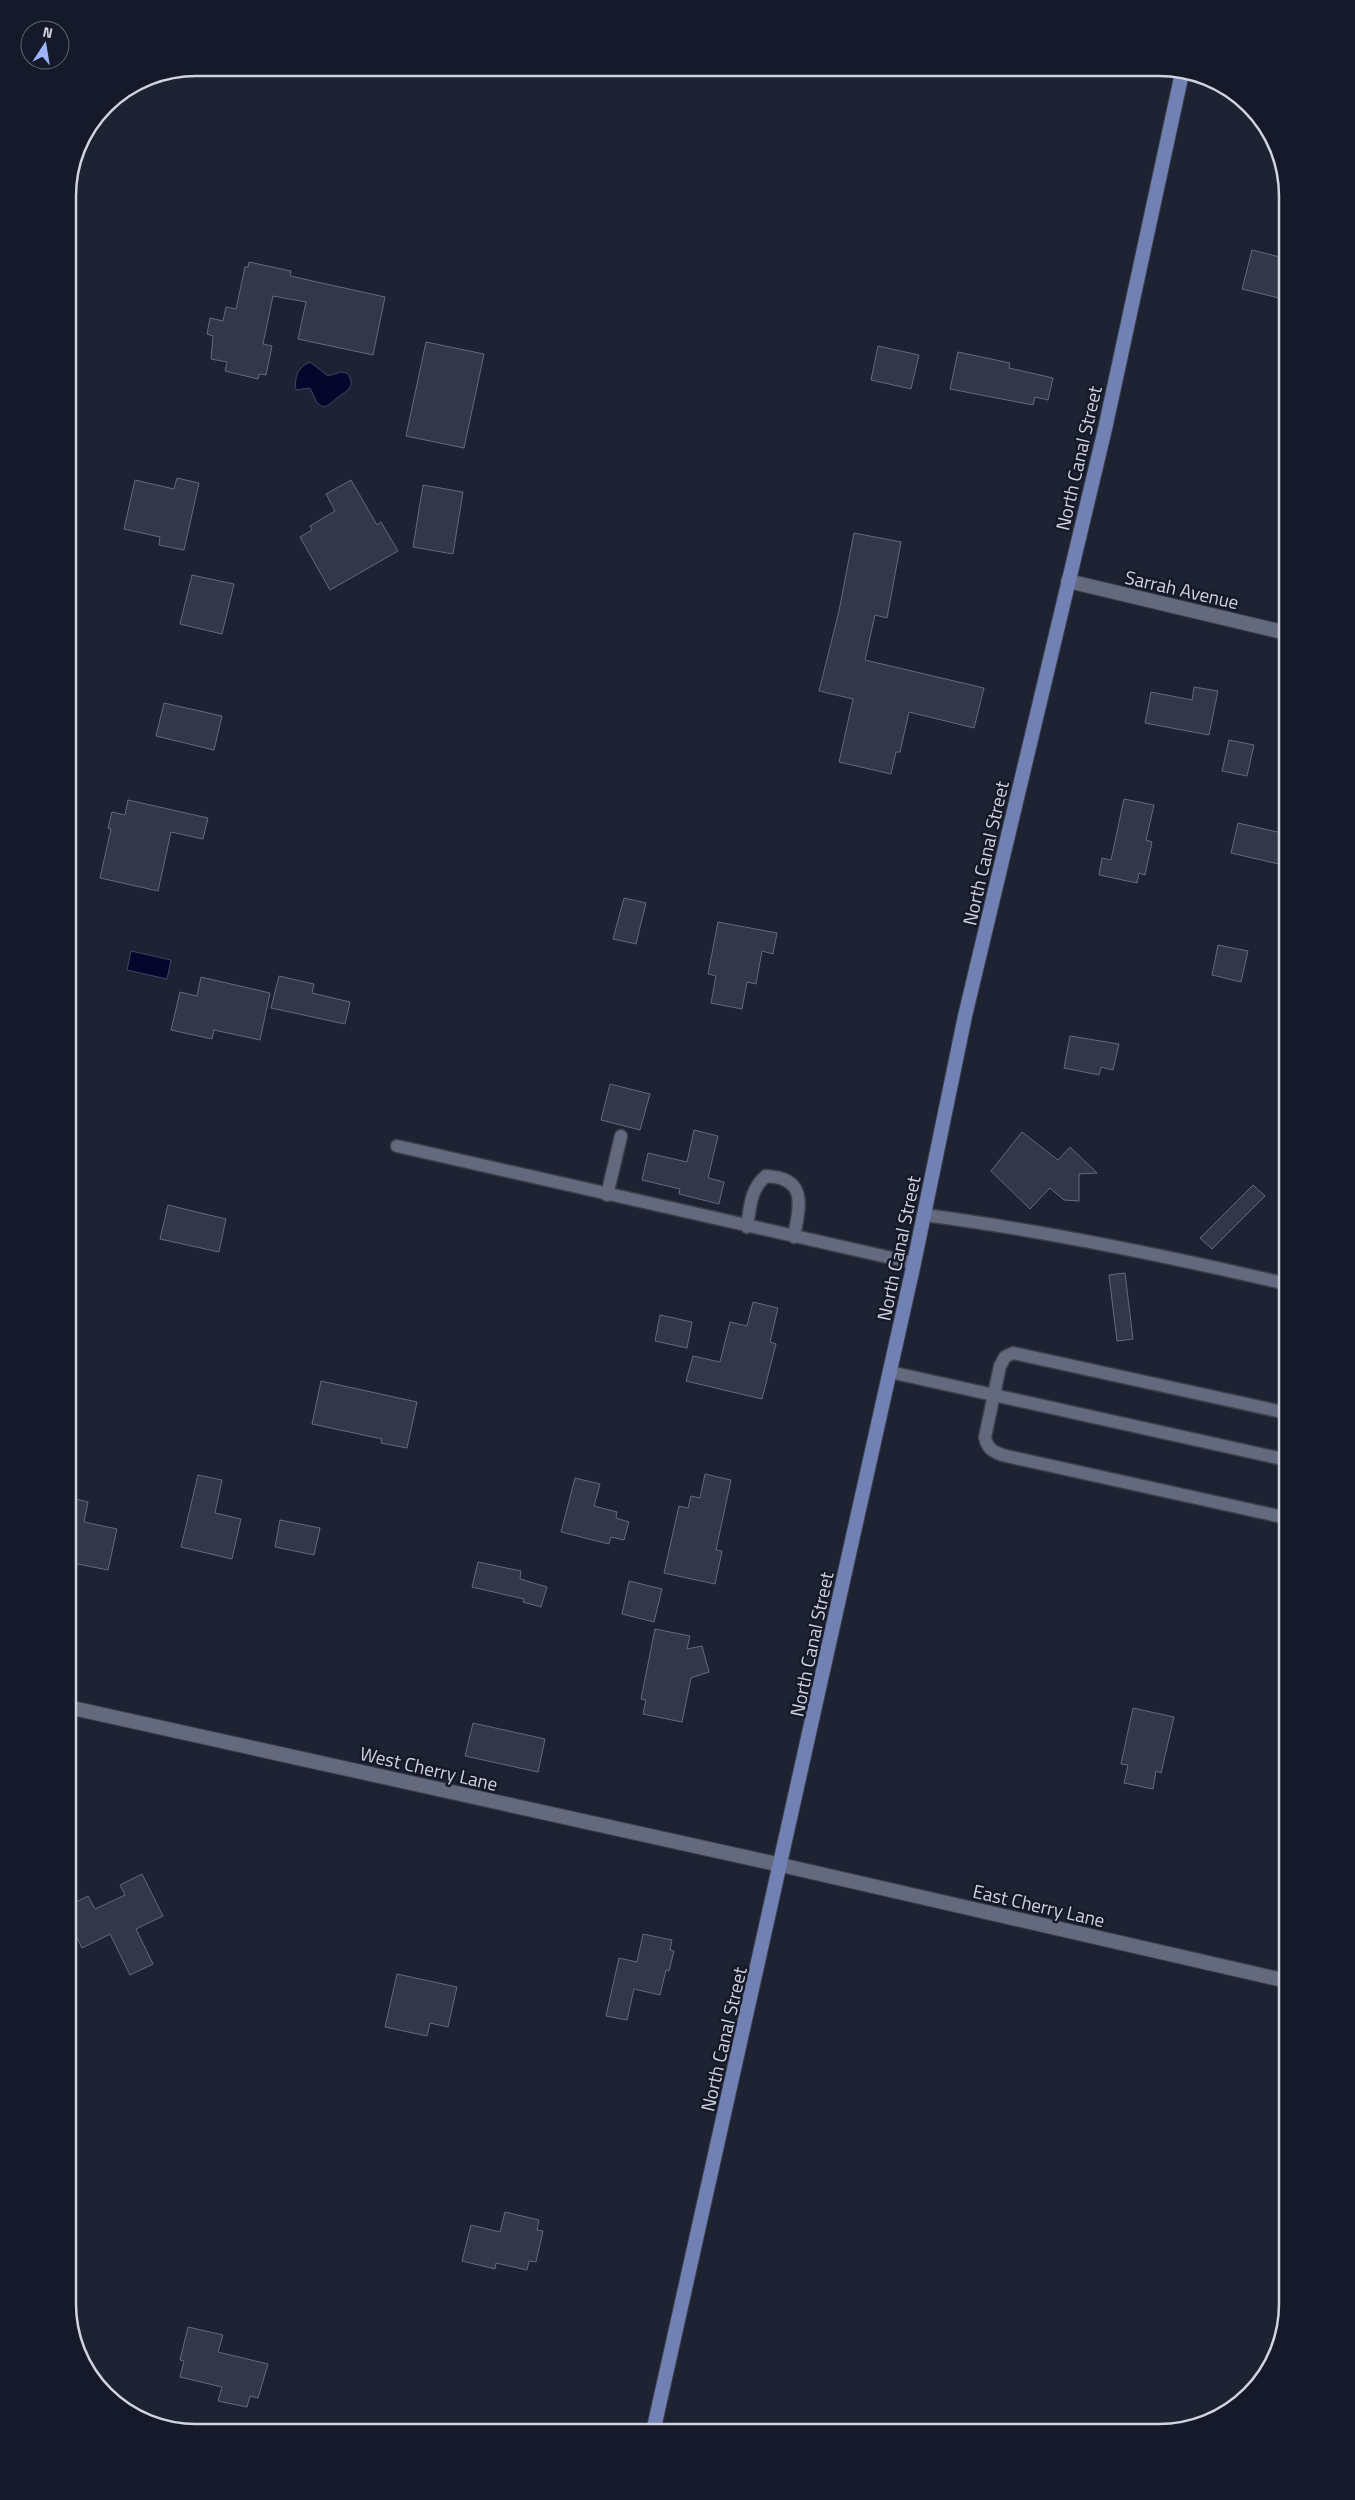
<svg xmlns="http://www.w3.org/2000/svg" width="1355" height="2500" viewBox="0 0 1355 2500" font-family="'Titillium Web',sans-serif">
<rect width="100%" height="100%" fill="#1e2333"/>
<g fill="#04062b" stroke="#424461">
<path d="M310,362L328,376L341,372L347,373C357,387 347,390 337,398C332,402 330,405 323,407L317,403L310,388L296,390C294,377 298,367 310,362Z"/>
<path d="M131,951L171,960L167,979L127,970Z"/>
</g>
<g fill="#323749" stroke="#646a7e">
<path d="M1252,250L1288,259L1279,298L1242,289Z"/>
<path d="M249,262L291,271L290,276L385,297L373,355L298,339L306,302L273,296L263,344L272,346L266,375L259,374L258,379L225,371L227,362L211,359L213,336L207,334L210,318L223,321L226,307L236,309L245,267H248Z"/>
<path d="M426,342L484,354L464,448L406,436Z"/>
<path d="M878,346L919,355L911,389L871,380Z"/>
<path d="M958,352L1010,363L1009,368L1053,378L1048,400L1035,397L1033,405L950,389Z"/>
<path d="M177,478L199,483L184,550L159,545L160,537L124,529L135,480L174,489Z"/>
<path d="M351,480L377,525L381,522L398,551L330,590L300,537L312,530L310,526L335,511L326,494Z"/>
<path d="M423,485L463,492L453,554L413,547Z"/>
<path d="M854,533L901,542L887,618L875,615L865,660L984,688L974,728L909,712L900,752H896L891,774L839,762L853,699L819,691L839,611Z"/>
<path d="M192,575L234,584L222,634L180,624Z"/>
<path d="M1194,687L1218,691L1209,735L1145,723L1151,692L1192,700Z"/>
<path d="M164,703L222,716L214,750L156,736Z"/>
<path d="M1229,740L1254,745L1247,776L1222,771Z"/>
<path d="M1124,799L1154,805L1146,840L1152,842L1145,875L1139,873L1137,883L1099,875L1102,858L1111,860Z"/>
<path d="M128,800L208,818L203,839L171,832L158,891L100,878L111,829L108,828L112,812L125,815Z"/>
<path d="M1238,823L1286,834L1279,864L1231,853Z"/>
<path d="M624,898L646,903L636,944L613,939Z"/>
<path d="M718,922L777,933L773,954L762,951L756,984L747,982L742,1009L711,1003L716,976L708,974Z"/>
<path d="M1218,945L1248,951L1241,982L1212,975Z"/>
<path d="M279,976L314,984L312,993L350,1002L345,1024L271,1008Z"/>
<path d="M201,977L270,993L260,1040L214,1030L212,1039L171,1030L180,992L197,996Z"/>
<path d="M1070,1036L1119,1044L1113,1070L1101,1067L1099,1075L1064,1068Z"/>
<path d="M610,1084L650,1094L640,1130L601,1120Z"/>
<path d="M694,1130L718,1136L708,1178L724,1182L719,1204L679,1194L680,1189L642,1180L648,1153L687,1162Z"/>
<path d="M1022,1132L1058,1160L1070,1147L1097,1173L1079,1174V1201L1064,1200L1050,1188L1030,1209L991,1171Z"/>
<path d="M1253,1185L1265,1196L1212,1249L1200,1238Z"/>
<path d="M168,1205L226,1219L219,1252L160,1239Z"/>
<path d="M1125,1273L1133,1339L1117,1341L1109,1275Z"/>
<path d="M753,1302L778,1308L770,1342L776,1344L762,1399L686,1381L693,1356L720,1362L730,1322L747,1326Z"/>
<path d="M660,1315L692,1322L687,1348L655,1341Z"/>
<path d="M321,1381L417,1402L407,1448L381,1443L382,1439L312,1424Z"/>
<path d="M705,1474L731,1480L716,1550L722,1551L715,1584L664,1573L679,1506L688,1508L691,1496L700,1498Z"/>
<path d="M198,1475L222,1480L215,1513L241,1519L232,1559L181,1547Z"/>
<path d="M575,1478L600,1484L594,1506L617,1512L616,1518L629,1522L624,1540L611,1537L609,1544L561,1532Z"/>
<path d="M68,1497L88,1502L84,1522L117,1529L108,1570L68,1562Z"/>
<path d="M280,1520L320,1528L314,1555L275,1547Z"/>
<path d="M478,1562L521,1571L520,1579L547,1587L541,1607L523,1602L524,1599L472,1587Z"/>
<path d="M629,1581L662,1589L654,1622L622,1614Z"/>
<path d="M655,1629L690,1636L687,1649L702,1646L709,1672L691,1678L682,1722L643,1714L646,1700L641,1699Z"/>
<path d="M1133,1708L1174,1717L1161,1773L1156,1771L1153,1789L1124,1783L1128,1765L1121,1764Z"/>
<path d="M473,1723L545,1739L538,1772L465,1756Z"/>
<path d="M142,1874L163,1916L136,1929L153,1964L130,1975L110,1934L82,1948L68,1918V1906L88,1896L95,1909L125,1895L120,1885Z"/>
<path d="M643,1934L672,1940L670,1950L674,1951L669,1971L666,1970L660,1995L634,1989L627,2020L606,2016L619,1958L637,1962Z"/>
<path d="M397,1974L457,1987L448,2027L430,2023L427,2036L385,2027Z"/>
<path d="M505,2212L539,2220L537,2230L543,2231L536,2262L529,2261L527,2270L496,2263L495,2269L462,2261L471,2225L500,2232Z"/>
<path d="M188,2327L223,2335L218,2352L268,2364L258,2398L250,2396L247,2407L218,2401L222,2387L180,2377L184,2361L180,2360Z"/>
</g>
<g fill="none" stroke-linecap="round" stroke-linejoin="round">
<defs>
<g id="service">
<path d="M397,1146L914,1263"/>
<path d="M607,1195L621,1136"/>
<path d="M925,1215C1047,1231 1167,1256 1287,1284"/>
<path d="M747,1227C750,1208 750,1189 766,1176C809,1178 799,1207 794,1237"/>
<path d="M890,1372L1287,1460"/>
<path d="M1287,1518L1002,1455C992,1451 987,1448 985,1437L1000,1366L1005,1357L1013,1353L1287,1413"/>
</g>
<g id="minor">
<path d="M1068,581L1287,633"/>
<path d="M781,1865L1287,1981"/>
</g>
<path id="tertiary" d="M68,1707L781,1865"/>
<path id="primary" d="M653,2432L914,1263L965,1016L1105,429L1182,73"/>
</defs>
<use href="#service" stroke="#3c404d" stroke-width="15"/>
<use href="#minor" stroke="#3c404d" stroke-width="16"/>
<use href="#tertiary" stroke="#3c404d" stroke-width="16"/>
<use href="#primary" stroke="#3c404d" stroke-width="16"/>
<use href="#service" stroke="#646a7e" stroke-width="12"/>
<use href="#minor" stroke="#646a7e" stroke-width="14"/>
<use href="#tertiary" stroke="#646a7e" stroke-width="14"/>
<use href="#primary" stroke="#7281b3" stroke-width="14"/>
</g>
<g text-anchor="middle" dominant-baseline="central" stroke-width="5" stroke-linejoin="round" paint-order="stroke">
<g font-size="19" fill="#d1d4df" stroke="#151929">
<text transform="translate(1078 458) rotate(-77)">North Canal Street</text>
<text transform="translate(1182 589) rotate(13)">Sarrah Avenue</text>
<text transform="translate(985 853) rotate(-77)">North Canal Street</text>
<text transform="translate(898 1248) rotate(-78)">North Canal Street</text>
<text transform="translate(811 1644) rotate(-78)">North Canal Street</text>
<text transform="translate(429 1768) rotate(13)">West Cherry Lane</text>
<text transform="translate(1039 1905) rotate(13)">East Cherry Lane</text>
<text transform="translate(723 2039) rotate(-77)">North Canal Street</text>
</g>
</g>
<path d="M0 0H1355V2500H0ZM196 76H1159A120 120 0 0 1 1279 196V2304A120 120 0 0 1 1159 2424H196A120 120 0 0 1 76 2304V196A120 120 0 0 1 196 76Z" fill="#151929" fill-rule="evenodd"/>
<path fill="none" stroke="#d1d4df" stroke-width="2.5" d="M196 76H1159A120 120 0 0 1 1279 196V2304A120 120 0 0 1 1159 2424H196A120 120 0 0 1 76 2304V196A120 120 0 0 1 196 76Z"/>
<g transform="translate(45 45) rotate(12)"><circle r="24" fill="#151929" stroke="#606472"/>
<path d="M0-4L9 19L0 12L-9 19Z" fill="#9eb4fd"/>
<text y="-8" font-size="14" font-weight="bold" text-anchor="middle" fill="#d1d4df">N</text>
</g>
</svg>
